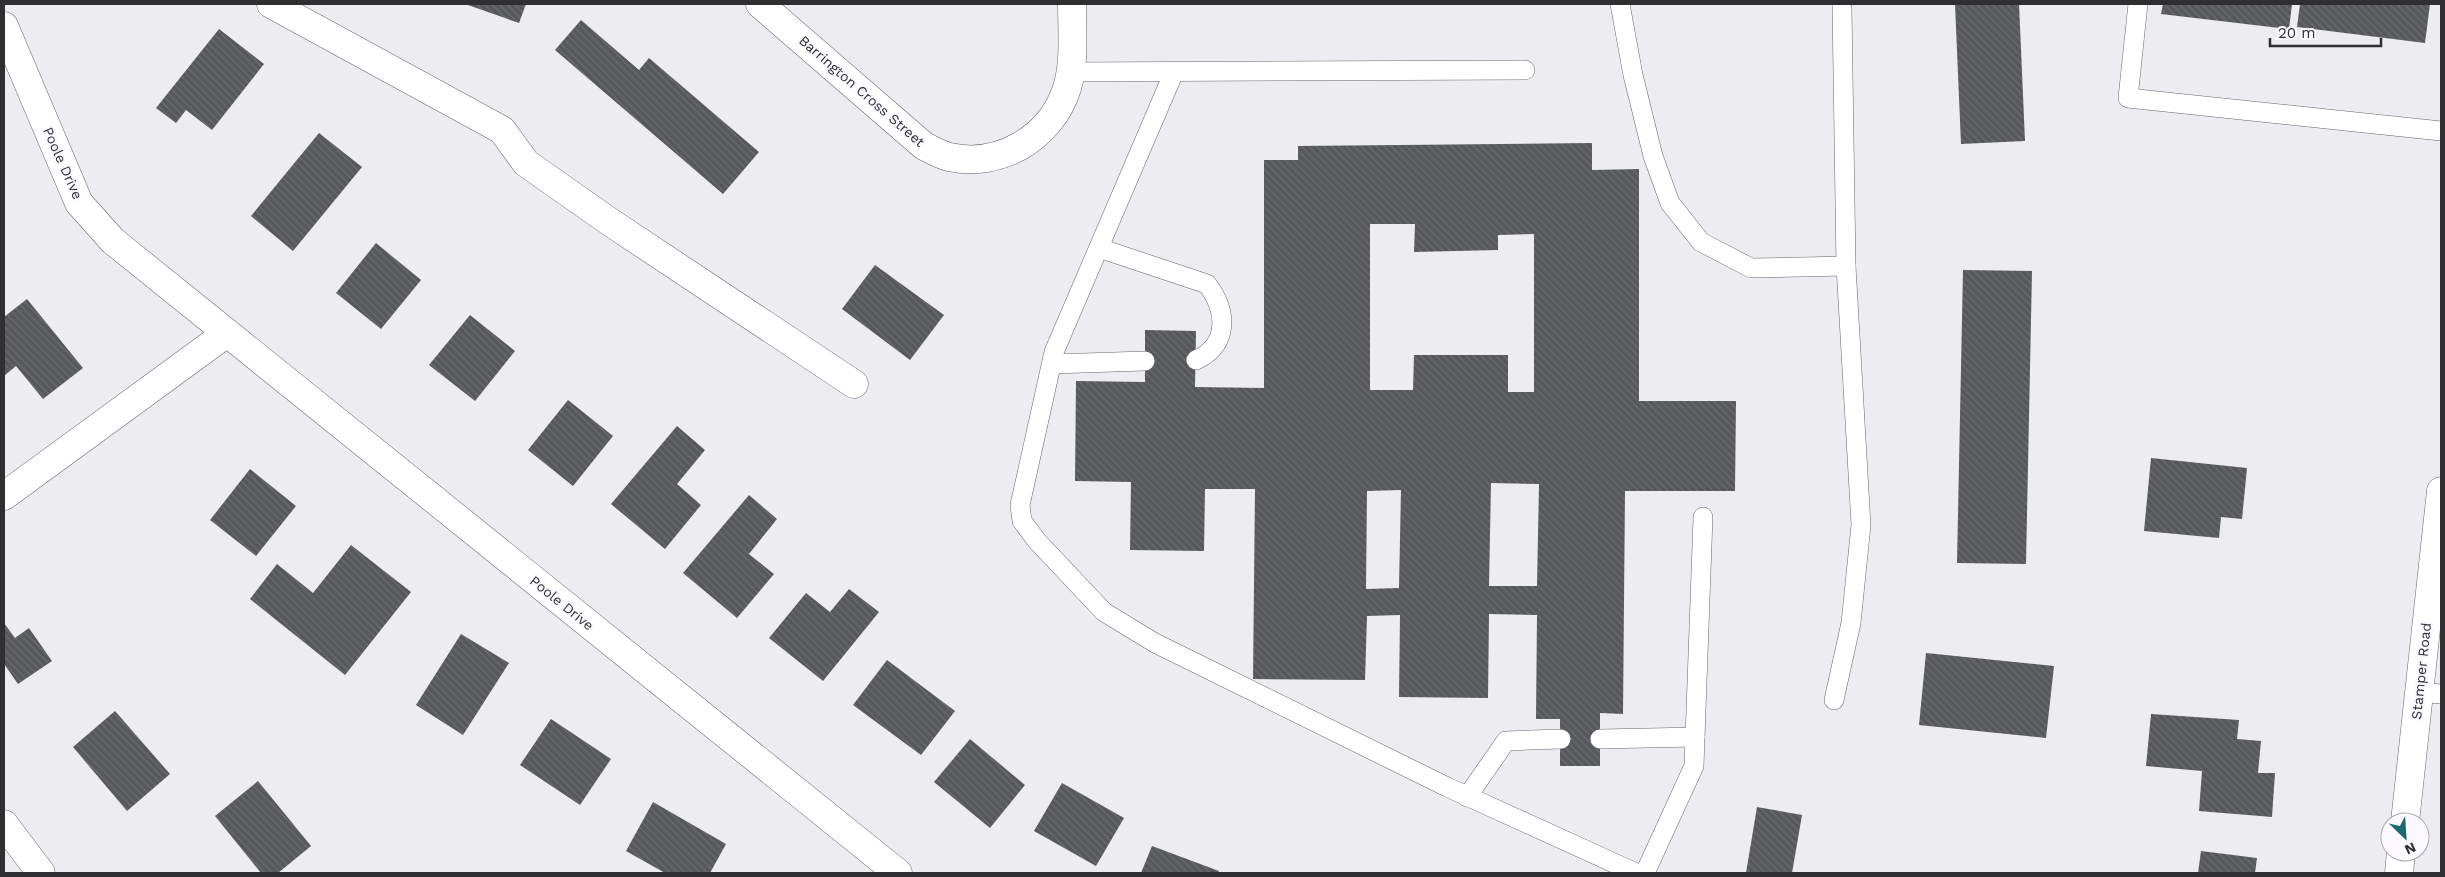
<svg xmlns="http://www.w3.org/2000/svg" width="2445" height="877" viewBox="0 0 2445 877" font-family="'Work Sans',sans-serif">
<defs>
<pattern id="building-back-hatch" width="6" height="6" patternUnits="userSpaceOnUse" patternTransform="scale(1.25)"><rect width="6" height="6" fill="#57585c"/><path d="M-1 5l2 2M0 0l6 6M5-1l2 2" fill="none" stroke="#6c6d70"/></pattern>
</defs>
<rect width="100%" height="100%" fill="#edecf1"/>
<g fill="url(#building-back-hatch)" fill-rule="evenodd">
<path d="M465,4H526L519,23Z"/>
<path d="M1955,4H2019L2025,141L1961,144Z"/>
<path d="M2163,4H2292L2289,29L2161,14Z"/>
<path d="M2300,4H2430L2425,43L2297,27Z"/>
<path d="M581,20L639,70L649,58L759,152L723,194L555,50Z"/>
<path d="M219,29L264,64L212,130L186,110L176,123L156,108Z"/>
<path d="M319,133L362,167L293,251L251,216Z"/>
<path d="M1592,143V170L1639,169V401H1736L1735,491H1625L1623,714L1600,713V766H1560V719H1536L1537,615L1489,614L1488,698L1399,697L1400,615L1367,616L1365,680L1253,679L1255,489H1205L1204,551L1130,550L1131,482L1075,481L1076,381L1145,382V330L1196,331L1195,387L1264,388V160H1298V146ZM1370,224H1415L1414,252L1498,250V235L1534,234V392H1508V355H1414L1413,390H1370ZM1491,483L1539,484L1537,586H1489ZM1401,490L1399,588L1366,589L1367,491Z"/>
<path d="M376,243L421,280L381,329L336,293Z"/>
<path d="M875,265L944,315L910,360L842,309Z"/>
<path d="M1963,270L2032,271L2026,564L1957,563Z"/>
<path d="M27,299L83,368L43,399L16,366L4,376V317Z"/>
<path d="M470,315L515,351L475,401L429,365Z"/>
<path d="M568,400L613,436L573,486L528,450Z"/>
<path d="M677,426L705,450L677,484L701,505L665,549L611,504Z"/>
<path d="M2151,458L2247,468L2242,519L2221,517L2219,538L2144,531Z"/>
<path d="M250,469L296,506L256,556L210,520Z"/>
<path d="M749,495L777,519L749,554L774,574L737,618L683,573Z"/>
<path d="M351,545L411,592L345,675L250,599L277,564L313,593Z"/>
<path d="M849,589L879,612L823,681L769,638L806,593L830,612Z"/>
<path d="M4,623L15,638L29,628L52,661L18,684L4,664Z"/>
<path d="M461,634L509,663L463,735L416,705Z"/>
<path d="M1926,653L2054,666L2046,738L1919,725Z"/>
<path d="M887,660L955,711L921,755L853,705Z"/>
<path d="M115,711L170,774L127,811L73,747Z"/>
<path d="M2151,714L2239,720L2237,739L2261,741L2258,773H2275L2272,817L2199,811L2202,771L2146,766Z"/>
<path d="M551,719L611,759L580,805L520,765Z"/>
<path d="M970,739L1025,785L990,828L934,782Z"/>
<path d="M258,781L311,846L278,873H261L215,816Z"/>
<path d="M1062,783L1124,818L1096,866L1034,831Z"/>
<path d="M653,802L726,844L710,873H665L626,851Z"/>
<path d="M1757,807L1802,815L1792,873H1746Z"/>
<path d="M1152,846L1219,871L1218,873H1141Z"/>
<path d="M2201,851L2257,858L2255,873H2198Z"/>
</g>
<g fill="none" stroke-linecap="round" stroke-linejoin="round">
<defs>
<g id="service">
<path d="M1620,4L1633,75L1653,156L1670,203L1701,242L1751,268L1846,266L1842,8"/>
<path d="M2138,4L2128,98L2441,131"/>
<path d="M1070,72L1525,70"/>
<path d="M1174,72L1054,352L1020,505L1022,521L1037,541L1104,612L1155,643L1447,787L1636,873"/>
<path d="M1099,248L1207,284C1227,310 1230,345 1196,360"/>
<path d="M1052,364L1145,361"/>
<path d="M2419,692L2441,694"/>
<path d="M1834,700L1851,623L1861,525L1846,266"/>
<path d="M1600,739L1695,737"/>
<path d="M1467,797L1506,741L1561,739"/>
<path d="M1645,873L1694,766L1703,517"/>
</g>
<g id="minor">
<path d="M271,4L502,130L526,163L610,222L854,384"/>
<path d="M760,4L924,146C932,150 941,155 949,157C1000,168 1051,138 1067,88C1075,62 1072,31 1072,4"/>
<path d="M4,26L79,203L113,241L898,873"/>
<path d="M4,496L227,333"/>
<path d="M4,824L41,873"/>
</g>
<g id="tertiary">
<path d="M2405,822L2441,491"/>
<path d="M2399,873L2401,852"/>
</g>
</defs>
<use href="#service" stroke="#67666a" stroke-width="20"/>
<use href="#minor" stroke="#67666a" stroke-width="29"/>
<use href="#tertiary" stroke="#67666a" stroke-width="29"/>
<use href="#service" stroke="#fff" stroke-width="19"/>
<use href="#minor" stroke="#fff" stroke-width="28"/>
<use href="#tertiary" stroke="#fff" stroke-width="28"/>
</g>
<g text-anchor="middle" dominant-baseline="central" stroke-width="5" stroke-linejoin="round" paint-order="stroke">
<g font-size="14" fill="#2f2f31" stroke="#fbf9ff">
<text transform="translate(862 91) rotate(41)">Barrington Cross Street</text>
<text transform="translate(63 163) rotate(66)">Poole Drive</text>
<text transform="translate(562 603) rotate(39)">Poole Drive</text>
<text transform="translate(2421 671) rotate(-84)">Stamper Road</text>
</g>
</g>
<rect width="2445" height="877" fill="none" stroke="#2f2f31" stroke-width="10"/>
<g transform="translate(2405 837) rotate(155)"><circle r="24" fill="#fbf9ff" stroke="#a9a8ad"/>
<path d="M0-4L9 19L0 12L-9 19Z" fill="#1c696b"/>
<text y="-8" font-size="14" font-weight="bold" text-anchor="middle" fill="#2f2f31">N</text>
</g>
<path d="M2270 38v8h111v-8" fill="none" stroke="#2f2f31" stroke-width="2.5"/>
<text x="2278" y="38" font-size="15" fill="#2f2f31" stroke="#fbf9ff" stroke-width="4" paint-order="stroke">20 m</text>
</svg>
